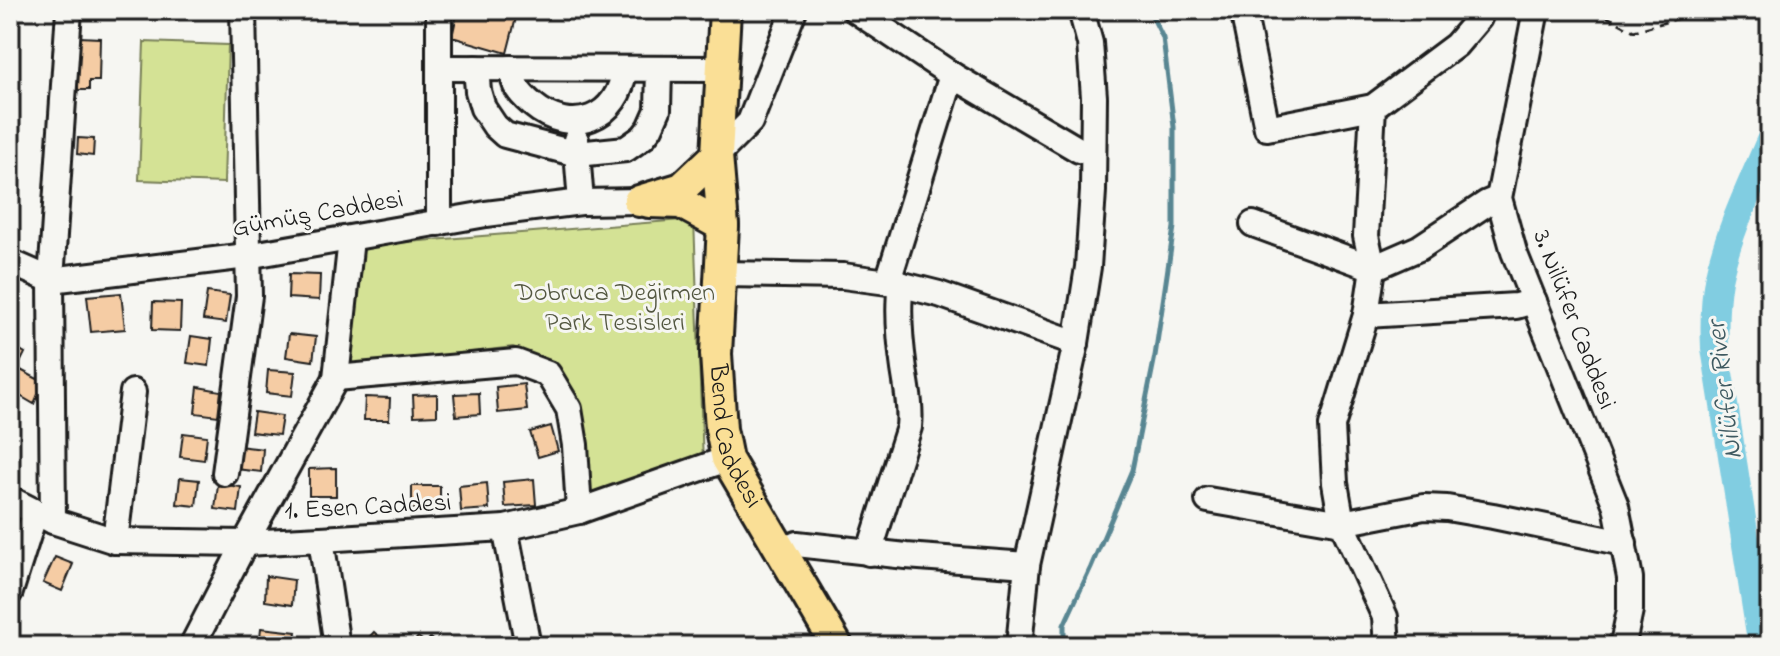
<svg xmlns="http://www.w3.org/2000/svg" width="1780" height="656" viewBox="0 0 1780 656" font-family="'Indie Flower',sans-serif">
<rect width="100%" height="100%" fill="#f6f6f2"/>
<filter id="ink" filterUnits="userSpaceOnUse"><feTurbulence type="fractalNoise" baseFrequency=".0125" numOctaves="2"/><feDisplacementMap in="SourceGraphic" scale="16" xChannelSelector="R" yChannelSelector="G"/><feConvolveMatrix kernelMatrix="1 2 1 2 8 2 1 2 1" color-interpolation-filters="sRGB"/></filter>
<g filter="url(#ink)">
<g fill="#d4e295" stroke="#787f58" stroke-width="2">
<path d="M144,42L228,45L224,183L139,180Z"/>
<path d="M694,219L703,463L588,496L553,364L513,347L348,367L359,246Z"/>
</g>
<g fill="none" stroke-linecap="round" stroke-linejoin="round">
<path stroke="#598692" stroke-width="5" d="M1064,646V625L1091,567L1132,470L1155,356L1174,227V127L1163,38L1149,10"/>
<path stroke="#81cde1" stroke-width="28" d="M1762,646L1715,348C1714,325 1714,303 1718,280C1728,232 1751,186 1770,141"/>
</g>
<g fill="#f5cca4" stroke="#1c1c1c" stroke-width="2">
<path d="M458,10H518L507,53L452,37Z"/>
<path d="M79,37L100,38L99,81H89V90H78Z"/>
<path d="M78,138L94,139L93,156L77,154Z"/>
<path d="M289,274L320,275L319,300L288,298Z"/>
<path d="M207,292L230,295L226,323L203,320Z"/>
<path d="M121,293L125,329L91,332L87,296Z"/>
<path d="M153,302L181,303L180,331L152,330Z"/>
<path d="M289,334L316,337L313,361L286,357Z"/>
<path d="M191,336L212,339L209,366L187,363Z"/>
<path d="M10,344L25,353L14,375L10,374Z"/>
<path d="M17,368L43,382L34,404L10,390V383Z"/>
<path d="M268,370L295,372L292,396L266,393Z"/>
<path d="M524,384L527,410L498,413L496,387Z"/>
<path d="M198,387L221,391L218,416L195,413Z"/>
<path d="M479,393L480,414L456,416L454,394Z"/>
<path d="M437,394V415L414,416L413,395Z"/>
<path d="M365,397L390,398L389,420H364Z"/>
<path d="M254,412L282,416L279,435L251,432Z"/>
<path d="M551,426L558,451L538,457L530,432Z"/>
<path d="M183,433L207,436L204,460L180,457Z"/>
<path d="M238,446L263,449L261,472L236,469Z"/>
<path d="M336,468V496H309V469Z"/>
<path d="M180,478L199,480L196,506L177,504Z"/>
<path d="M534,479L536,505L505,507L503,482Z"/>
<path d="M487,483L489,509L461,511L459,486Z"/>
<path d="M218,484L241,487L238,512L215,509Z"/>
<path d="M412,486H440V510L412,509Z"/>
<path d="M55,557L73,564L62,591L43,583Z"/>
<path d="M266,576L294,580L292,605L265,601Z"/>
<path d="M261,628L296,632L294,646H259Z"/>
<path d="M374,632L390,646H361Z"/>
<path d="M418,637L426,643L430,638L439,646H411Z"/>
</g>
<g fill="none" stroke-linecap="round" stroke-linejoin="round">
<defs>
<g id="minor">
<path d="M855,10L952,75L1079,150L1093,152"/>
<path d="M1243,10L1267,128L1373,107L1456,45L1479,18L1482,10"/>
<path d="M1536,10L1499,198L1514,252L1616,506L1630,578V610L1624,639L1620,646"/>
<path d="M439,68L722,69"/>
<path d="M476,68L478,91L483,108L495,126L505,135L577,154L626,149L643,137L650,128L658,110L659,69"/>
<path d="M511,68C512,74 514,81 516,86C520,94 527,100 533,105C571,137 620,119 624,69"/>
<path d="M1373,107L1366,236L1373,268L1366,315L1332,426L1335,483L1342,523L1385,617L1387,646"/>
<path d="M576,140L581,202"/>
<path d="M717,155L750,122L794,10"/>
<path d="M439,223V10"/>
<path d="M1253,224L1373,268L1419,248L1487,203L1499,198"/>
<path d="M10,262L51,280L247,256L486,214L581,202L639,201"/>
<path d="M720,274L843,276L895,283L939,294L1076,343"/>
<path d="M888,281L952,75"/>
<path d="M1366,315L1516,306L1534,301"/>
<path d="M336,378L516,362L548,374L569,409L575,445L579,511"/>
<path d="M225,473L249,296L243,10"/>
<path d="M10,499L53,521L115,541L245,543L321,539L505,528L579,511L727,459"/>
<path d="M1208,500L1342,523L1424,507L1447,508L1493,516L1624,543"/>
<path d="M53,521L51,280L69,10"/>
<path d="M505,528L528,646"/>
<path d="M321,539L337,646"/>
<path d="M115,541L133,392"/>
<path d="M781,551L797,544L906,556L1027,565"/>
<path d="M869,553L909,427C911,407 907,388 904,369C900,341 897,311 901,284"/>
<path d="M10,592L35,513"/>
<path d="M192,646L245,543L336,378L351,239"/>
<path d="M1019,646L1027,565L1076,343L1088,267L1093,191L1094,97L1090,43L1081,10"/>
</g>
<g id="major">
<path id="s1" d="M725,10L717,155L723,226L716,354L721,429L727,459L837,646"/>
<path d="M639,201L682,188L717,155"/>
<path d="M649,202L681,203L723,226"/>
</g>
</defs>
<use href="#minor" stroke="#1c1c1c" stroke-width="30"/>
<use href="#major" stroke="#1c1c1c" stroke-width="36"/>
<path stroke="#1c1c1c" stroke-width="3" stroke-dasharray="8 6" stroke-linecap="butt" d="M1594,10L1634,31L1690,15L1695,10"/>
<use href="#minor" stroke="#f6f6f2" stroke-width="24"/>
<use href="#major" stroke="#fadf96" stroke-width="30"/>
</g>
</g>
<g text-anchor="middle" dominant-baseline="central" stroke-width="6" stroke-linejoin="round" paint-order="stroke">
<g font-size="26" fill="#1c1c1c" stroke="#f6f6f2">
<text transform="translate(318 215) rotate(-10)">Gümüş Caddesi</text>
<text transform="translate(1573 320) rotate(69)">3. Nilüfer Caddesi</text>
<text stroke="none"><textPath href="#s1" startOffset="430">Bend Caddesi</textPath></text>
<text transform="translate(368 508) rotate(-3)">1. Esen Caddesi</text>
</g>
<g font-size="26" fill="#535740" stroke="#f6f6f2">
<text x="615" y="294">Dobruca Değirmen<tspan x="615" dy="30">Park Tesisleri</tspan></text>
</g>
<g font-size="28" font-style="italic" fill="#3f5a61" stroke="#f6f6f2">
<text transform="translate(1726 390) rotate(-97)">Nilüfer River</text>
</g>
</g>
<rect width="1780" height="656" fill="none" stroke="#f6f6f2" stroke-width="40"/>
<rect x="20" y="20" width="1740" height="616" fill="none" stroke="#1c1c1c" stroke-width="3" filter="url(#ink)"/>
</svg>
